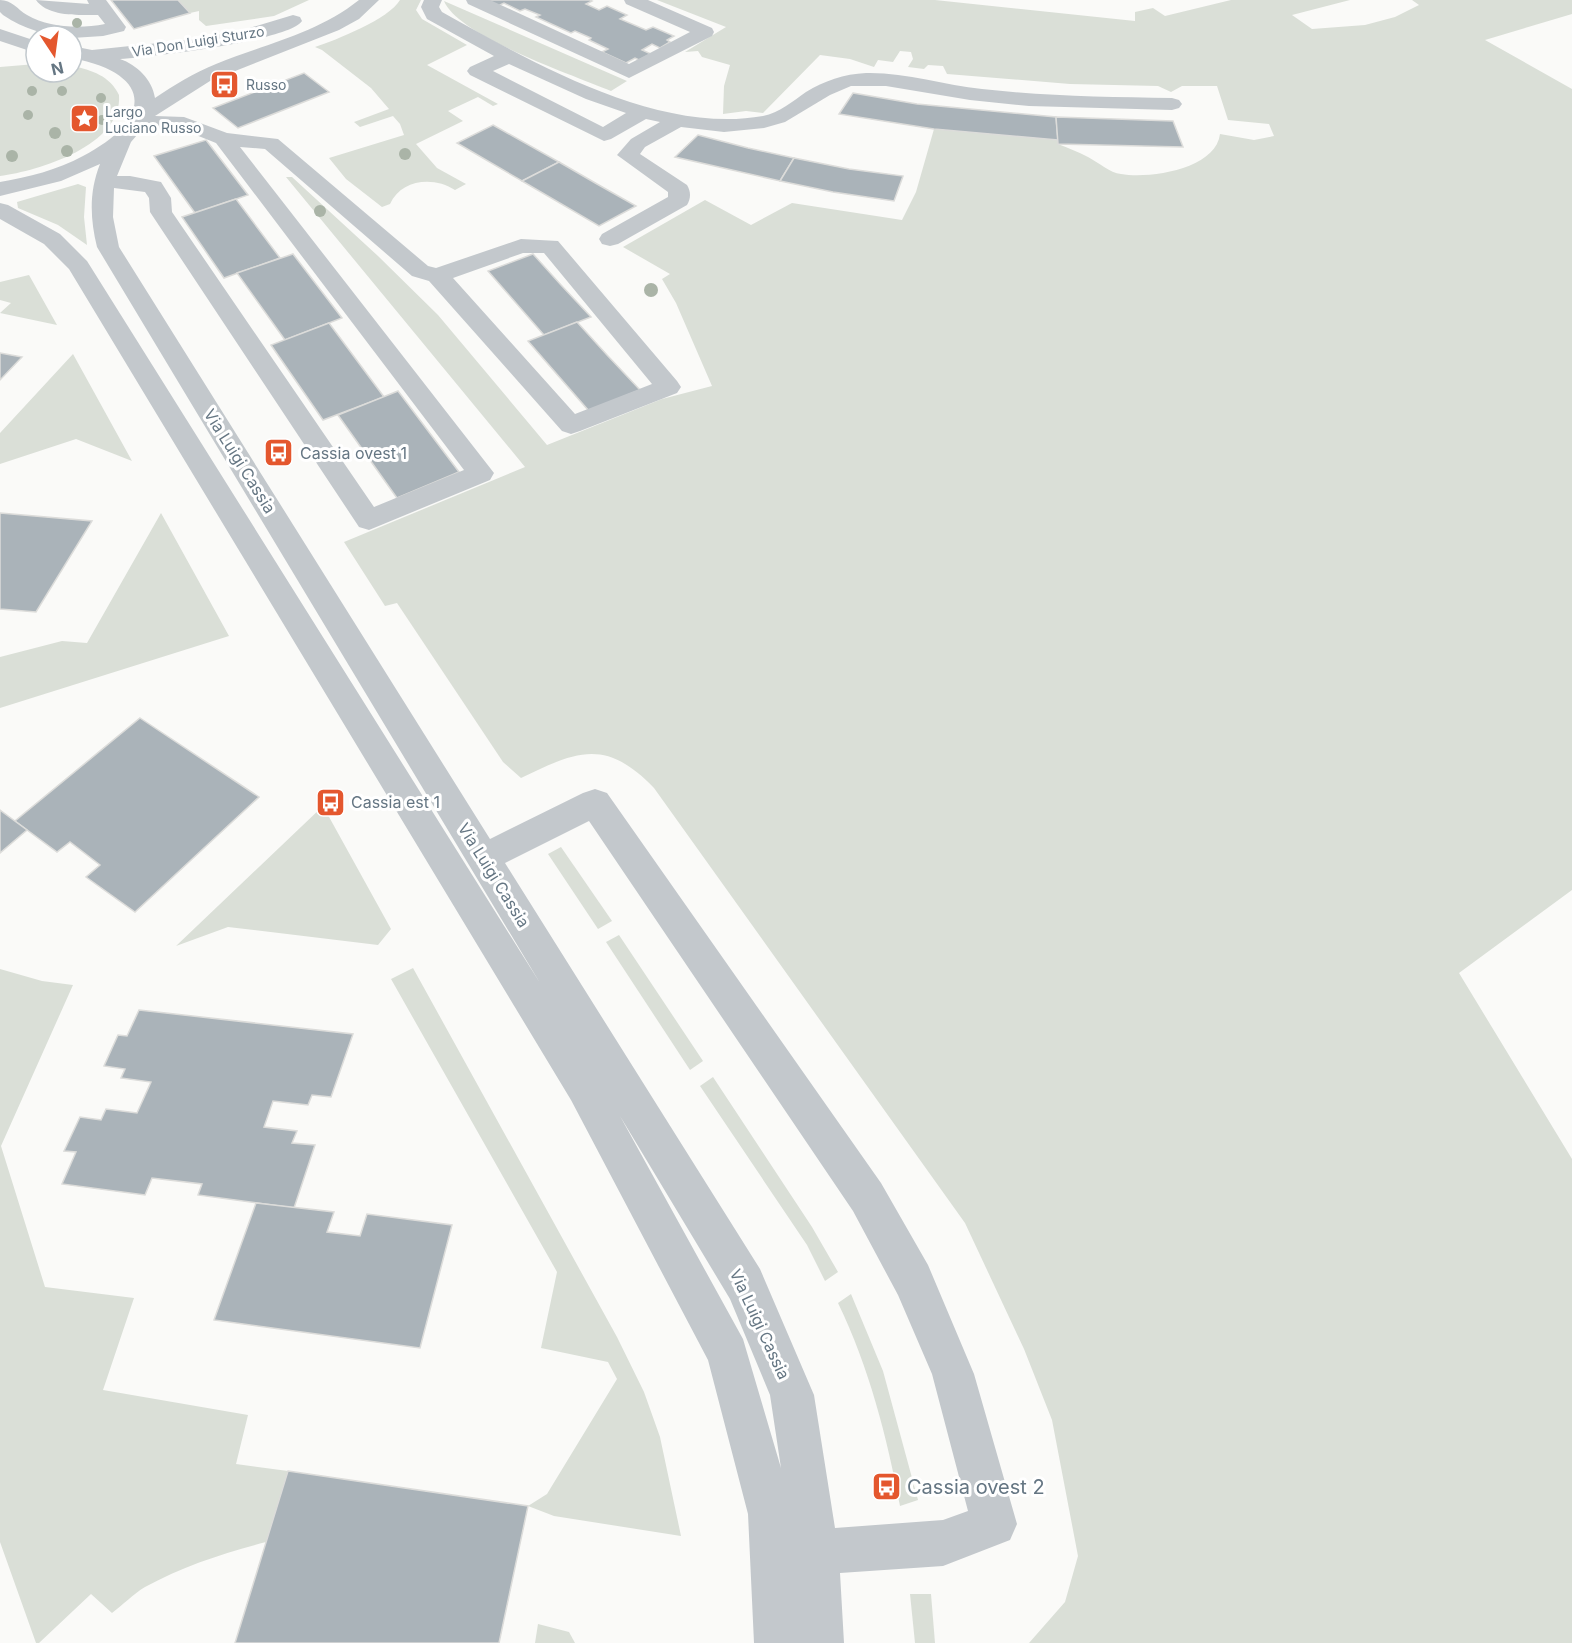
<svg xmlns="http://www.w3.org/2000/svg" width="1572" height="1643" viewBox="0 0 1572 1643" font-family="Inter,sans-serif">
<rect width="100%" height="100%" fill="#fafaf8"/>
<g fill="#dadfd7">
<path d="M178,0H309L274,16L206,26L199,20V11L190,13Z"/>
<path d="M400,0H421L416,10L422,19L467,45L427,65L498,104L493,106L478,97L448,111L463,121L416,144L437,168L466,184L455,190C434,176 401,179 390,204L382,207L346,179L329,158L404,135L400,124L393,116L360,127L354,122L389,109L371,88L322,50L315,47C336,40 389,19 400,0Z"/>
<path d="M657,0H935L1135,21V12L1153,8L1165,16L1231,0H1350L1292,15L1312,29L1365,25L1395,17L1419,5L1412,0H1572V14L1485,40L1572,89V890L1459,973L1572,1159V1643H1029L1065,1602L1078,1556L1052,1420L1024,1349L965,1223L654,788C606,738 577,751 521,778L503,762L397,603L385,606L344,542L525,467L286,177H292L378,256L438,315L547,445L662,399L712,386L676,303L662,279L670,274L623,247L705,200L751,225L792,203L902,220L916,192L934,129L1058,140V144C1068,148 1079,152 1088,157C1098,162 1110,173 1121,174C1150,179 1216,169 1220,134L1254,140L1274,136L1269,124L1228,120L1217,86H1182L1171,92L1158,86L1070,84L947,74L943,66L928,65L924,69L908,67L913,59L911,52L900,51L893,62L878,60L874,67L850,59L820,55L763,113L746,111L723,114L724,86L730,65L702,57L698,51L685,52L726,27Z"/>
<path d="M444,1L627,81L611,91C573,75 458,36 444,1Z"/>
<path d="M36,64V72H72V66C92,70 110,76 119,95C123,145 39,171 0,176V67Z"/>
<path d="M78,184L86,187L84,217L87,245L58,225L18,208L17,202Z"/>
<path d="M29,275L57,325L0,313L11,303L0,300V282Z"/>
<path d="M73,354L132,461L76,439L0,464V433Z"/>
<path d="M161,513L229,636L0,708V657L62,641L87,643Z"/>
<path d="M323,806L391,929L378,945L228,927L176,946Z"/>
<path d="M561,847L612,921L598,929L548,854Z"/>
<path d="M619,935L703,1061L690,1070L606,942Z"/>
<path d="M413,968L617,1337L644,1392L660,1437L681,1536L554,1516L528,1506L547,1494L617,1379L608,1362L541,1348L557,1272L391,979Z"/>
<path d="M0,969L42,981L73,985L1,1146L45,1287L134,1298L103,1390L248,1415L236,1464L288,1471L266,1542C224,1553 183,1566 145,1587C133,1594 123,1605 112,1613L91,1594L39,1643H36L0,1542Z"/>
<path d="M713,1077L812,1227L838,1272L825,1281L807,1245L700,1086Z"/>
<path d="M851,1294L883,1371L918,1500L900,1506C887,1437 869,1367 838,1303Z"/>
<path d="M910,1594H931L935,1643H915Z"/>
<path d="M538,1624L569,1632L575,1643H535Z"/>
</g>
<g fill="#aab3b9" stroke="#dcdcda" stroke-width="1.5">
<path d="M111,0H178L190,13L134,29Z"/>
<path d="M484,0H590L592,1L586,4L599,10L607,6L627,15L620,19L646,30L653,27L674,36L667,40L670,42L660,48L652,44L642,50L651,54L639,60L635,58L626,63L602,52L608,49L589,40L591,38L575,31L571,33L536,17L540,15L525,9L520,11L504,3L498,6Z"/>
<path d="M304,73L329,92L238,128L213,108Z"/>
<path d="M853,93L917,104L1056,117L1058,140L934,129L839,114Z"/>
<path d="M1056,117L1173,121L1183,147L1058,144Z"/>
<path d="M493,125L559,162L522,181L457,143Z"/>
<path d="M698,135L748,148L794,158L780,181L675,157Z"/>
<path d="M206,140L248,195L195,213L154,156Z"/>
<path d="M794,158L849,169L903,176L894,201L833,192L780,181Z"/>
<path d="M559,162L597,184L636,206L599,226L522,181Z"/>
<path d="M236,199L280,258L224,278L182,217Z"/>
<path d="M293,254L342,318L285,340L237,273Z"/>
<path d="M533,254L561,285L591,317L544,335L488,271Z"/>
<path d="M577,322L607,355L640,390L589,411L528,341Z"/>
<path d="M329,323L384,397L323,420L271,345Z"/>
<path d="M0,353L22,357L0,380Z"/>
<path d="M398,391L459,472L397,498L338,415Z"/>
<path d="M0,513L92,521L36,612L0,609Z"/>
<path d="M140,718L259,797L135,912L86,877L100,865L70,842L57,852L15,821Z"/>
<path d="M0,810L27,830L0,853Z"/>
<path d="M139,1010L353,1034L331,1097L312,1095L308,1105L273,1101L264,1127L297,1131L292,1143L315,1145L294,1208L198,1195L202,1184L152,1178L145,1195L62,1184L76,1152L64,1151L80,1117L101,1120L106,1109L137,1113L151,1082L121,1078L125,1069L104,1066L118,1035L127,1036Z"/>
<path d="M256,1203L334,1212L327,1232L360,1236L367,1214L452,1225L420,1348L214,1320Z"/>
<path d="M288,1471L528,1506L499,1643H235Z"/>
</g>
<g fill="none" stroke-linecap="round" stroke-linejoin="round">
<g fill="#c3c8cc" fill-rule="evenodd">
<path d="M0,0C12,0 17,9 27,15C50,28 80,29 105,24L98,15C79,15 48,17 36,0L89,4L87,0H106L126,27L124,31L103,36L72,38V36C46,36 24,29 3,15L0,12Z"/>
<path d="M359,0H379L359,19L339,30L210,81L155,116L184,117L227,133L278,139L428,266L436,268L521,239L558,241L677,381L681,387L677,393L580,431L571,434L562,431L429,281L412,276L265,149L240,147L494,473L490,480L369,530L359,527L150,212L149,198L145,192L114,188L113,217L119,247L490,839L583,793L595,789L607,793L881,1183L928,1265L974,1374L1017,1524L1010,1540L943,1566L840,1573L844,1643H754L748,1514L708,1360L571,1100L69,269L44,244L0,219V203L8,205L60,234L87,261L540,983L97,247C90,218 89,192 100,164L61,181L0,196V182C29,177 57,170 83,156C153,119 154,74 72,58V46L92,50L197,39L243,30L293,15L300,17L302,21C289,41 149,57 120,59C137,65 152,79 155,98C174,85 194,73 216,64C265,44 316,34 359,0ZM143,128L181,129L216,143L464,470L374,507L172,212L171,198L161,182L130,176H117L131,142ZM523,253H544L652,384L575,414L453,278ZM589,821L853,1211L898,1295L932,1374L968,1511L943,1520L835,1528L814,1395L760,1269L505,863ZM620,1116L730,1299L770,1395L781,1468L743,1339Z"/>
<path d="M424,0H442L439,7L442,12C532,62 657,135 763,116C779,113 793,101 806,92C824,81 844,74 866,73C904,72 944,85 982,89C1045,96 1108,97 1172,98L1179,100L1182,104L1179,108L1172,110L1029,106L970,100L886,86H851L830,95L785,122L764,128L724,132L681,127L645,147L640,154L687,185C691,192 691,198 687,205L618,244L610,246L602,244L599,239L602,234L668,197V192L617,155L631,139L660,122L646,119L611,139L604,141L470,75L467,71L470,67L494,56L427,19L421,7ZM509,64L586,99L626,113L603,127L493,71Z"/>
<path d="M466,0H490L629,64L690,32L626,4L624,0H648L712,28L714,32L712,36L629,78L468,4Z"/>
<path d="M0,29L36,41V53L0,41Z"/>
</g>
</g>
<g fill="#aab4a7">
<circle cx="77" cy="23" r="5"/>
<circle cx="32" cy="91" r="5"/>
<circle cx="62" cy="91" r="5"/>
<circle cx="101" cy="98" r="5"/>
<circle cx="28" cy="115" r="5"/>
<circle cx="102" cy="120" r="5"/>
<circle cx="55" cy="133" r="6"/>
<circle cx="67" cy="151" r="6"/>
<circle cx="405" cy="154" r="6"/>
<circle cx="12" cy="156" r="6"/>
<circle cx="320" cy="211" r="6"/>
<circle cx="651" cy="290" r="7"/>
</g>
<defs>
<symbol id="bus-square" viewBox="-11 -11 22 22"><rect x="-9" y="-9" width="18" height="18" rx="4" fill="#e4572e" stroke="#fff"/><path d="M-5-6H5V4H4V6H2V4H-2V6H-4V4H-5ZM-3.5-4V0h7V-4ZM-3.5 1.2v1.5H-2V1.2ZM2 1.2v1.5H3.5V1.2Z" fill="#fff"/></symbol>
<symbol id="sight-square" viewBox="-11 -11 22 22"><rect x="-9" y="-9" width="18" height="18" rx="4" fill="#e4572e" stroke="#fff"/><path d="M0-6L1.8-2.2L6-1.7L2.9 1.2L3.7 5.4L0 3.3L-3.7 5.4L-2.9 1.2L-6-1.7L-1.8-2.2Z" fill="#fff"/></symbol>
</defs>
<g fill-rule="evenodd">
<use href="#bus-square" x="208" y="68" width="33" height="33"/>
<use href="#sight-square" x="68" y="102" width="33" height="33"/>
<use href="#bus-square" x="262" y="436" width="33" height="33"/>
<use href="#bus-square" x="314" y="786" width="33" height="33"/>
<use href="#bus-square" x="870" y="1470" width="33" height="33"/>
</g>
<g text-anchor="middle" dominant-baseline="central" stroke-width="6" stroke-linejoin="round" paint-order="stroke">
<g font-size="14" fill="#657683" stroke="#fff">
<text transform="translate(198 41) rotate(-9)">Via Don Luigi Sturzo</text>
</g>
<g font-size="14" fill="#657683" stroke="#fff" text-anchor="start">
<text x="246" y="84">Russo</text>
<text x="105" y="111">Largo<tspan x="105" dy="16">Luciano Russo</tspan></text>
</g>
<g font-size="16" fill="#657683" stroke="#fff" text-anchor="start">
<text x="300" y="453">Cassia ovest 1</text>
<text x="351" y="802">Cassia est 1</text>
</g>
<g font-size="16" fill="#657683" stroke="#fff">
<text transform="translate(240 461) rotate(58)">Via Luigi Cassia</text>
<text transform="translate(494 875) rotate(58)">Via Luigi Cassia</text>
<text transform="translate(760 1324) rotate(65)">Via Luigi Cassia</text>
</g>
<g font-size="20" fill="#657683" stroke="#fff" text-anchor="start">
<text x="907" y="1487">Cassia ovest 2</text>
</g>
</g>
<g transform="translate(54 54) rotate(167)"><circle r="28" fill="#ffffff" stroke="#c1c8cd" stroke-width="1.5"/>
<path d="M0-4.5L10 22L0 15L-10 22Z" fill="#e4572e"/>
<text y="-9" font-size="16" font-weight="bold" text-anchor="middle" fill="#657683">N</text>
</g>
</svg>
